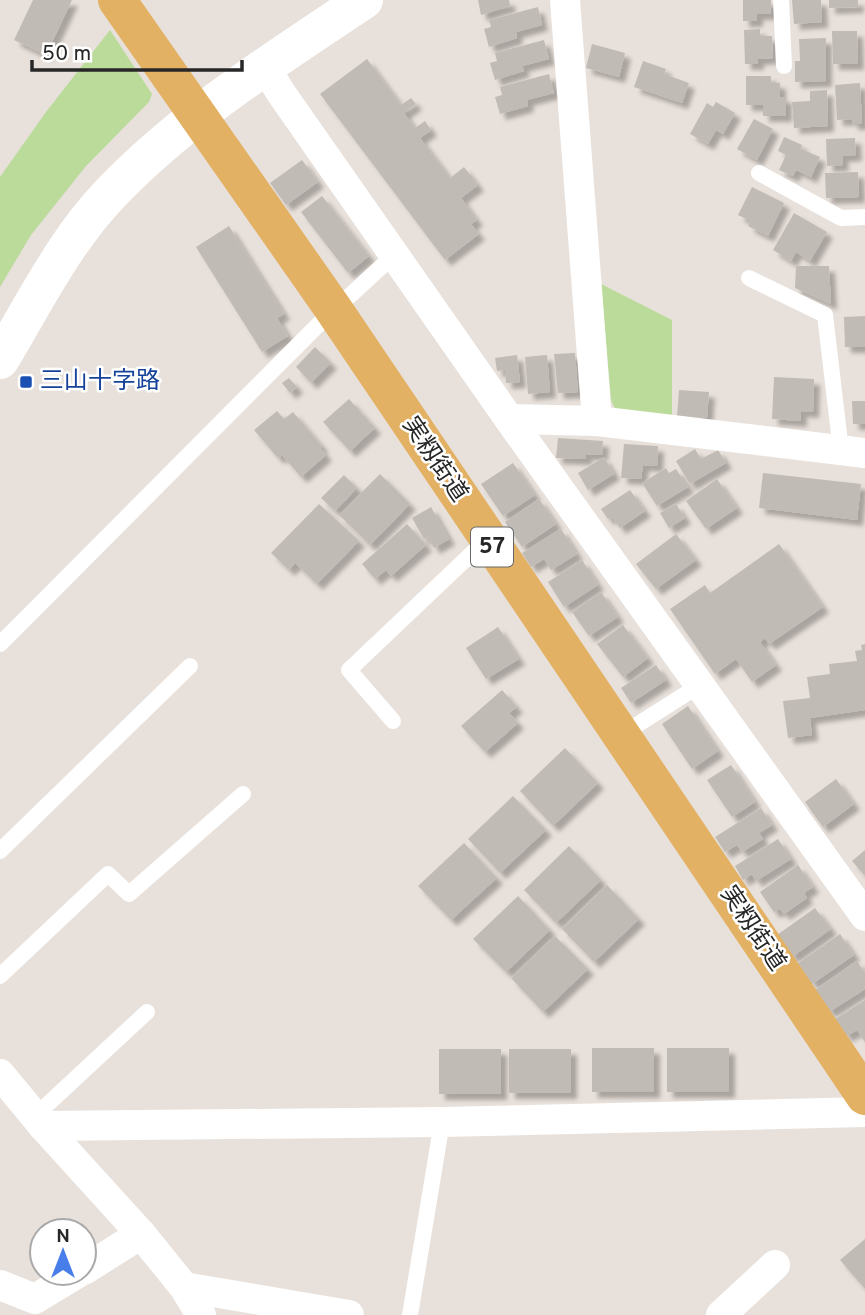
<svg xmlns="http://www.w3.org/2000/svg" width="865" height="1315" viewBox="0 0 865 1315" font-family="Overpass,'Noto Sans JP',sans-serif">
<defs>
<filter id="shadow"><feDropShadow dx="6" dy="6" stdDeviation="2" flood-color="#0004"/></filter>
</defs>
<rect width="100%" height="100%" fill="#e8e0da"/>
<g fill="#badb9a">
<path d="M110,30L152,94L149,102L86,166L31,235L0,287V177L46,112Z"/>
<path d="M601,284L672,320V420L618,415L611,400Z"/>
</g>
<g fill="#c1bbb5" filter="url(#shadow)">
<path d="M33,0H72L46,55L14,40Z"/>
<path d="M478,0H509L510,6L481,15Z"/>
<path d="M743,0H771V14H757V21H743Z"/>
<path d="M792,0H821L822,22L794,24Z"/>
<path d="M829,0H858V7L829,8Z"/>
<path d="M538,7L542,25L516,32L517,38L489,47L484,29L491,27L489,20Z"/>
<path d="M760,29V36H772L773,58L758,59V64H745L744,30Z"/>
<path d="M832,31H857L858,64H833Z"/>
<path d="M826,38V81L795,82V61H800L799,39Z"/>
<path d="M544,40L549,59L522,66L524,71L495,80L490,63L497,61L495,53Z"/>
<path d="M592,44L625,53L619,77L586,68Z"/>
<path d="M367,59L401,105L411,98L416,104L404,113L415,128L425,121L431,130L420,138L450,178L464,167L478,185L461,198L477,220L471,224L479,234L445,260L320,94Z"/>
<path d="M643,61L666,69L664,74L689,83L682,103L634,87Z"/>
<path d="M549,74L554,93L527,100L528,106L500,114L495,97L502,95L500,87Z"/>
<path d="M746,76H771V82L780,83V97H786V116H763V105H746Z"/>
<path d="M860,83L862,124H852V119L837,120L835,85Z"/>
<path d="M827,90L828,126L794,128L792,102L810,101V91Z"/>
<path d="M716,102L735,113L723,134L716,130L708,144L690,134L707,103L713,107Z"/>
<path d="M754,119L773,129L757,160L737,149Z"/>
<path d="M784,137L802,145L801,149L820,157L811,177L796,170L793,176L779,170L786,155L778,151Z"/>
<path d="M855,138L856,155L842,156L843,165L827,166L826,139Z"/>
<path d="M302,160L318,182L286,205L270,183Z"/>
<path d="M858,172L859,197L826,198L825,173Z"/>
<path d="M752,187L784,203L768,236L748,226L751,221L738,215Z"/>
<path d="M322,196L369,256L348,273L301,212Z"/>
<path d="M794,213L827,232L810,261L796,252L791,261L773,250Z"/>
<path d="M229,226L284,314L277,318L288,336L262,352L196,247Z"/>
<path d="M796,266H829L831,304L795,288Z"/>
<path d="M865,316V347H845L844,317Z"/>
<path d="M315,347L331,363L311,383L296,367Z"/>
<path d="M575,353L578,392L558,393L554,354Z"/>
<path d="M517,355L520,382L506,383L505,370L497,371L495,358Z"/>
<path d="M547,355L550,392L528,394L525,357Z"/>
<path d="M774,377L814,379L813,412L801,411V421L772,419Z"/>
<path d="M289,378L297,387L290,393L282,383Z"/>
<path d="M679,390L709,392L707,418L677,416Z"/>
<path d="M349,399L375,428L350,451L323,422Z"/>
<path d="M852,401H865V424H853Z"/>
<path d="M277,411L284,419L293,412L322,446L320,448L326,455L301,477L282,455L278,458L254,430Z"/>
<path d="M558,438L603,441L602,455L586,454V459L556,458Z"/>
<path d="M624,444L658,446L657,466L643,465L641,479L621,478Z"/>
<path d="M695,449L701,459L718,450L726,463L690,484L676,461Z"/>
<path d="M604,457L614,474L588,490L578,473Z"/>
<path d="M513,463L535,495L503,516L481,484Z"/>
<path d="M666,468L669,473L676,469L688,487L657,506L642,483Z"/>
<path d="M763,473L861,484L857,520L759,508Z"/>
<path d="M380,474L410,504L370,545L339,515Z"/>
<path d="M344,475L357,488L335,511L321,498Z"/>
<path d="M717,479L737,508L706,529L686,501Z"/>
<path d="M630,490L645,511L620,528L612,517L608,519L601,509Z"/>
<path d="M539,499L556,524L522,547L505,522Z"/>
<path d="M319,504L359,541L317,584L295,563L289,570L271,553Z"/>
<path d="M676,504L685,518L669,528L660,513Z"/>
<path d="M431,507L449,539L434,548L428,537L424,539L412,518Z"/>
<path d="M407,524L426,545L391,576L386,570L375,579L362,564Z"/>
<path d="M561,529L577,554L551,570L544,559L531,567L522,553Z"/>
<path d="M676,534L696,560L656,589L636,564Z"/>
<path d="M779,544L823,607L769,644L765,638L760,642L776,665L752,682L736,659L715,674L670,609L705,585L710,593Z"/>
<path d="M582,560L598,585L564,607L548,582Z"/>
<path d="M601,592L618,617L589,636L572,612Z"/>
<path d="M623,625L648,658L623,677L597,644Z"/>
<path d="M498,627L519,659L486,679L466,648Z"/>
<path d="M865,644V710L810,718L812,735L788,738L783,701L810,698L807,677L830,674L829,664L857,661L855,651L862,650L861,645Z"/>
<path d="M656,665L666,680L631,703L621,688Z"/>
<path d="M502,690L517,707L509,713L518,723L485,752L461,726Z"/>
<path d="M688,706L718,751L692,769L662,724Z"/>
<path d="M565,748L598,783L553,826L520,791Z"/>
<path d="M731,765L755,802L732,817L707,780Z"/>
<path d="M836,779L854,804L823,827L805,802Z"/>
<path d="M513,796L546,830L500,873L468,839Z"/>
<path d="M761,808L772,825L759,833L763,839L742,852L737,845L725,852L715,837Z"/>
<path d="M778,839L791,859L756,881L752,874L743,880L735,866Z"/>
<path d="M464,843L497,878L451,920L418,886Z"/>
<path d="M569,846L601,880L556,923L524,890Z"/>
<path d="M865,850V876L852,861Z"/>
<path d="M798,865L813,887L804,893L807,898L784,914L780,909L774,912L760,892Z"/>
<path d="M607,885L639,919L594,962L562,929Z"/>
<path d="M518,896L550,930L506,972L473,939Z"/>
<path d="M815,908L831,929L792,957L777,935Z"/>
<path d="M840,934L854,955L812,984L798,963Z"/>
<path d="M555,936L588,969L543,1012L511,978Z"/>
<path d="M857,961L865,973V989L829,1012L815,990Z"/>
<path d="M865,1000V1042L857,1030L846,1036L835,1019Z"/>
<rect x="592" y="1048" width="62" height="44"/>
<rect x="667" y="1048" width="62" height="44"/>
<rect x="439" y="1049" width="62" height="45"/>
<rect x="509" y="1049" width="62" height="44"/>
<path d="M865,1239V1289L840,1260Z"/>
</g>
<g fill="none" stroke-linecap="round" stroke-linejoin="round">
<g stroke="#fff" stroke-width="16">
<path d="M781,0L784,66"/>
<path d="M759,173L841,218L865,217"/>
<path d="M749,278L825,315L841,451"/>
<path d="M0,644L319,324L394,255"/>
<path d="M393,721L349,670L487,539"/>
<path d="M621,735L700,685"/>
<path d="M0,851L190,666"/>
<path d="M0,976L108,874L129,894L243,794"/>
<path d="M35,1116L147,1012"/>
<path d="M410,1315L442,1122"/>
</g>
<g stroke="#fff" stroke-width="30">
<path d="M565,0L597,421"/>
<path d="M265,67L281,93L509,419L865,916"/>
<path d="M509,419L597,421L865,453"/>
<path d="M0,1074L43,1126L141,1234L184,1287L201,1315"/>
<path d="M43,1126L442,1122L865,1112"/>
<path d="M84,1270L141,1234"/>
<path d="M0,1285L35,1299L78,1273"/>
<path d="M184,1287L349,1315"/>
<path d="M721,1315L775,1265"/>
</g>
<path stroke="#fff" stroke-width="38" d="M0,360C34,304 64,242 109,195C183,117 276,59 364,0"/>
<path stroke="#e3b164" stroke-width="38" d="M117,0L334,310L865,1096"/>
</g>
<rect fill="#1a4fb4" stroke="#fff" stroke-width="2.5" x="19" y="375" width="14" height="14" rx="3.5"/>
<g text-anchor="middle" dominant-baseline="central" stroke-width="5" stroke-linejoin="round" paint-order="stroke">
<rect fill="#fff" stroke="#686868" stroke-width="2" x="471" y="527.5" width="42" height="39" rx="5"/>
<g font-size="23" font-weight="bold" fill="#272727">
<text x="492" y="547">57</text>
</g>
<g font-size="24" fill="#164399" stroke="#fff" text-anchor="start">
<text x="40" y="382">三山十字路</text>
</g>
<g font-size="24" fill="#272727" stroke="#fff">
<text transform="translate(434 460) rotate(56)">実籾街道</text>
<text transform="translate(752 929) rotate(56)">実籾街道</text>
</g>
</g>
<g transform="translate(63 1252)"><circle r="33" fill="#ffffff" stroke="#a9a9a9" stroke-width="2"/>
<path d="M0-5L12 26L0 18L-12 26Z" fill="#477ee9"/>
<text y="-10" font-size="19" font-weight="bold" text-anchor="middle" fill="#272727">N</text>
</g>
<path d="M32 60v10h210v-10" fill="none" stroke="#272727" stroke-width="3.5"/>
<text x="42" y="60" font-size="21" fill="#272727" stroke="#ffffff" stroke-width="5" paint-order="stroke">50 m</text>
</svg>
